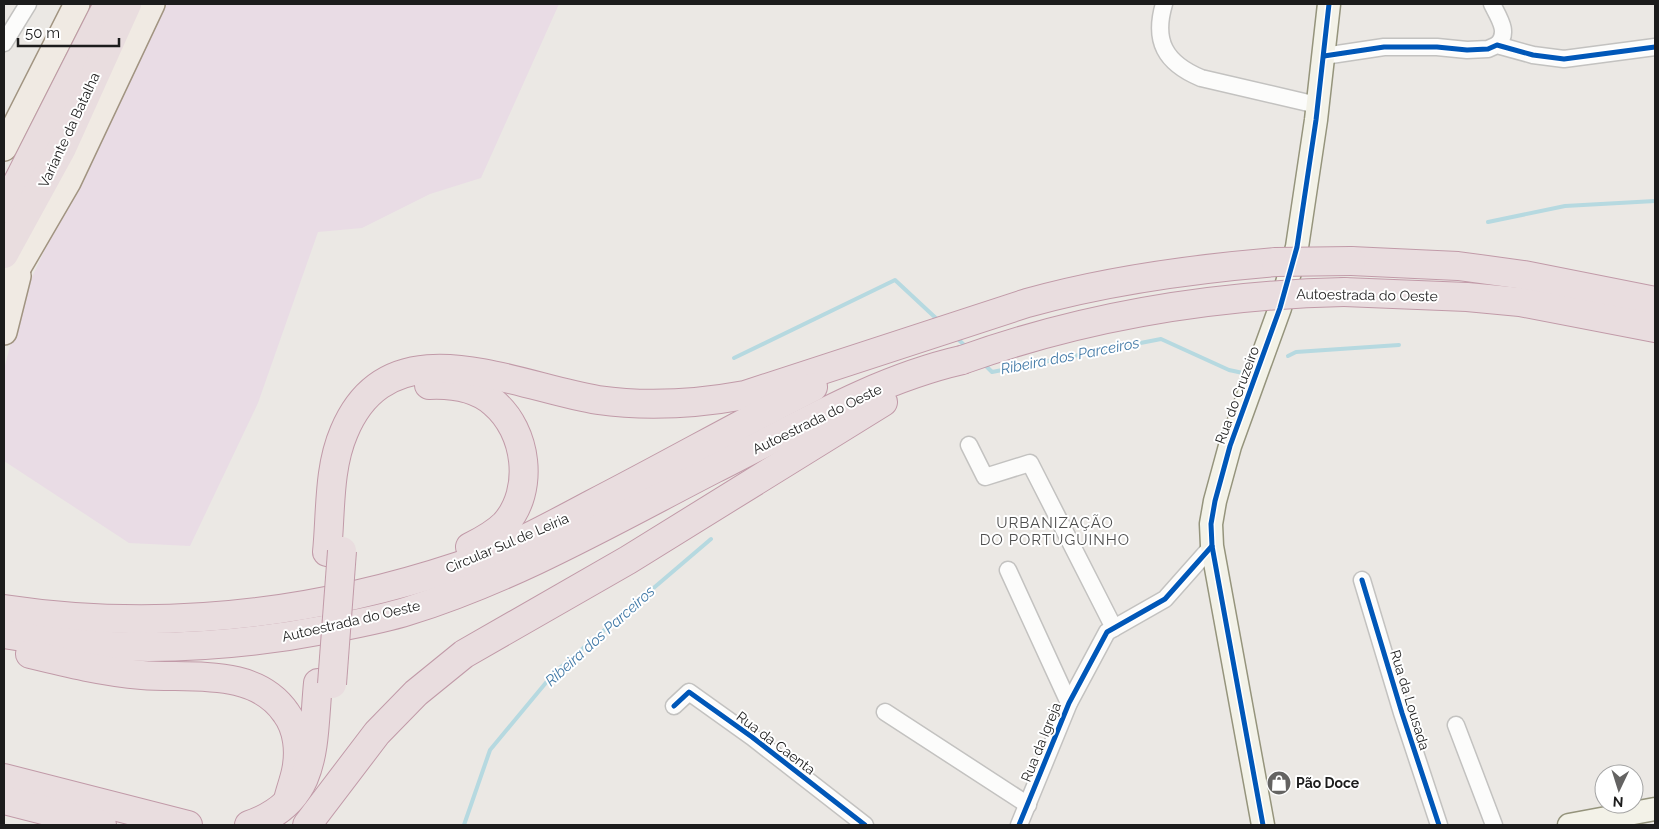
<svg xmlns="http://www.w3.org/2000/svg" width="1659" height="829" viewBox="0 0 1659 829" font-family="Raleway,sans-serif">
<rect width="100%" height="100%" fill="#ebe8e4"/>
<path fill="#e9dce5" d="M160,4H559L481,178L430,194L362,228L318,232L258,403L190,546L129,543L4,461V369L16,324L32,277Z"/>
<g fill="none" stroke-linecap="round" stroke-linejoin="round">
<g stroke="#b6d9e0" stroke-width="4">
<path d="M1488,222L1565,206L1655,201"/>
<path d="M955,336L966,347"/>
<path d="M1288,356L1296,352L1399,345"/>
<path d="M734,358L895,280L939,321"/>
<path d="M984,364L992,372L1161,339L1229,370L1243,373"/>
<path d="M464,825L490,750L554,673L711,539"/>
</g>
<defs>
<g id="street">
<path d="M1164,4C1153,41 1165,63 1201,78L1317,105"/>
<path d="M1492,4C1499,18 1510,33 1497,45"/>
<path d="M4,43L28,4"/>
<path d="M1324,56L1384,47H1437L1467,50L1488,49L1497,45L1533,55L1564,59L1655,47"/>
<path d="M969,445L985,477L1030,463L1114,628"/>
<path d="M1008,570L1069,703"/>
<path d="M1362,580L1402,713L1439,825"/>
<path d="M674,706L689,692L752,737L865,825"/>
<path d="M885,712L1028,805"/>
<path d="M1456,725L1494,825"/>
<path d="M1019,825L1069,703L1107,632L1165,599L1212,546"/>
</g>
<g id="secondary">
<path d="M1263,825L1212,546L1211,524L1215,501L1230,446L1280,308L1297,247L1316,120L1329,4"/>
<path d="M1569,825L1655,809"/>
</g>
<g id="primary">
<path d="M4,148L77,4"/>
<path d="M4,292L68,182L152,4"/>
<path d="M4,332L18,276"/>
</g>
<g id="highway">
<path d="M4,209L104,12"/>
<path d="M4,254L62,148L127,4"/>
<path d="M1351,261L1458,266L1524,275L1655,301"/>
<path d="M1344,292L1467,297L1520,302L1655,328"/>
<path d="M429,385C451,384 476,387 494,403C527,431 535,490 505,524C495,534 482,541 470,547"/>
<path d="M327,552C331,513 328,469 344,432C390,321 515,387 598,400C647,407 696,404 745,395L1027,303C1109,280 1191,269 1276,262"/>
<path d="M4,609C157,632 311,615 459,566C505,551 549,527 592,504C666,466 738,425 813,387"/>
<path d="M4,634C113,654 220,650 329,629C355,624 383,619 408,611C515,578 615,520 714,469C794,429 874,380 962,360"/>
<path d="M30,654C67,663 104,672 142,675C190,679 255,667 286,713C298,729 300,752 296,771C294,781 290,791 288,800"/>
<path d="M4,778L188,825"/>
<path d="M4,800L102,825"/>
<path d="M249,825C319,801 312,745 318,683"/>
<path d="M307,825L377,733L416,693L464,654L628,560L883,402"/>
</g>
</defs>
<use href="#street" stroke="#c3c2c0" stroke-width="19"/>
<use href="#secondary" stroke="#95947c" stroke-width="25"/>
<use href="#primary" stroke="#a19481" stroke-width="28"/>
<use href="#highway" stroke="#c19aa8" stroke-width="30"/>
<use href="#street" stroke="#fcfcfb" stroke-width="16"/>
<use href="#secondary" stroke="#f3f2e8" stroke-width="22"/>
<use href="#primary" stroke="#f0eae3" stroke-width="25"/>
<use href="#highway" stroke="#e9dddf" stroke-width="28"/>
<defs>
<g id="highway-bridge">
<path d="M1276,262L1351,261"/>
<path d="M962,360C1085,316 1213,295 1344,292"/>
<path d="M332,684L342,551"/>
</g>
</defs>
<use href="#highway-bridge" stroke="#c19aa8" stroke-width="30" stroke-linecap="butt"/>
<use href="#highway-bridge" stroke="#e9dddf" stroke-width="28"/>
<defs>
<g id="cycleway">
<path d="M1324,56L1384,47H1437L1467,50L1488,49L1497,45L1533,55L1564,59L1655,47"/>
<path d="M1362,580L1402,713L1439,825"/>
<path d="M674,706L689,692L752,737L865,825"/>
<path d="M1019,825L1069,703L1107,632L1165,599L1212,546"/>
<path d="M1263,825L1212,546L1211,524L1215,501L1230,446L1280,308L1297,247L1316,120L1329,4"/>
</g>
</defs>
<use href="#cycleway" stroke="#fff" stroke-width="8"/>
<use href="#cycleway" stroke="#0057b8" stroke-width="5"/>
</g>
<defs>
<symbol id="shop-disc" viewBox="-11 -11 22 22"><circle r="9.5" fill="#646362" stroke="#fff"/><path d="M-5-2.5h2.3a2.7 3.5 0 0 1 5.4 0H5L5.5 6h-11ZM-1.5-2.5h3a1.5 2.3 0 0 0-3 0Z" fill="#fff"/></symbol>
</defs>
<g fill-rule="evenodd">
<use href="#shop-disc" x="1265" y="769" width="28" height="28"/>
</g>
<g text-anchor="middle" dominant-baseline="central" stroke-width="4" stroke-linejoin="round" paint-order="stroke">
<g font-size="14" fill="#1c1c1c" stroke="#fff">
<text transform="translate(69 130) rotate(-65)">Variante da Batalha</text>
<text transform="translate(1367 295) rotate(1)">Autoestrada do Oeste</text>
<text transform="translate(1237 395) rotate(-70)">Rua do Cruzeiro</text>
<text transform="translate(817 419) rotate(-26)">Autoestrada do Oeste</text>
<text transform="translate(507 543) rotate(-23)">Circular Sul de Leiria</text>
<text transform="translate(351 621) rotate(-13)">Autoestrada do Oeste</text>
<text transform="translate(1410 700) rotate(73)">Rua da Lousada</text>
<text transform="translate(1041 742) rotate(-68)">Rua da Igreja</text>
<text transform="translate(776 743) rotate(37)">Rua da Caenta</text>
</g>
<g font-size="14" font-weight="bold" fill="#1c1c1c" stroke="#fff" text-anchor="start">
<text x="1296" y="783">Pão Doce</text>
</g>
<g font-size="15" font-style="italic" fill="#437aa7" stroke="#fff">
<text transform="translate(1070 356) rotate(-11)">Ribeira dos Parceiros</text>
<text transform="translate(600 636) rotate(-42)">Ribeira dos Parceiros</text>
</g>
<g font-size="15" letter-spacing="1" fill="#4f4f4f" stroke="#fff">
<text x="1055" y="523">URBANIZAÇÃO<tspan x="1055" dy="17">DO PORTUGUINHO</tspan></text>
</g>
</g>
<rect width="1659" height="829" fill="none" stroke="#1c1c1c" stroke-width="10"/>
<g transform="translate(1619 789) rotate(184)"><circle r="24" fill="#ffffff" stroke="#a4a4a4"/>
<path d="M0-4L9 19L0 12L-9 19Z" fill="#646362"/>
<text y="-8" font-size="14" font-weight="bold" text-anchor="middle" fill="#1c1c1c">N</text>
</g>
<path d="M18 38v8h101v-8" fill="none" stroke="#1c1c1c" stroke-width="2.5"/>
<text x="25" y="38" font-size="15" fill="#1c1c1c" stroke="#ffffff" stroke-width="4" paint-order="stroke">50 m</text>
</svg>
